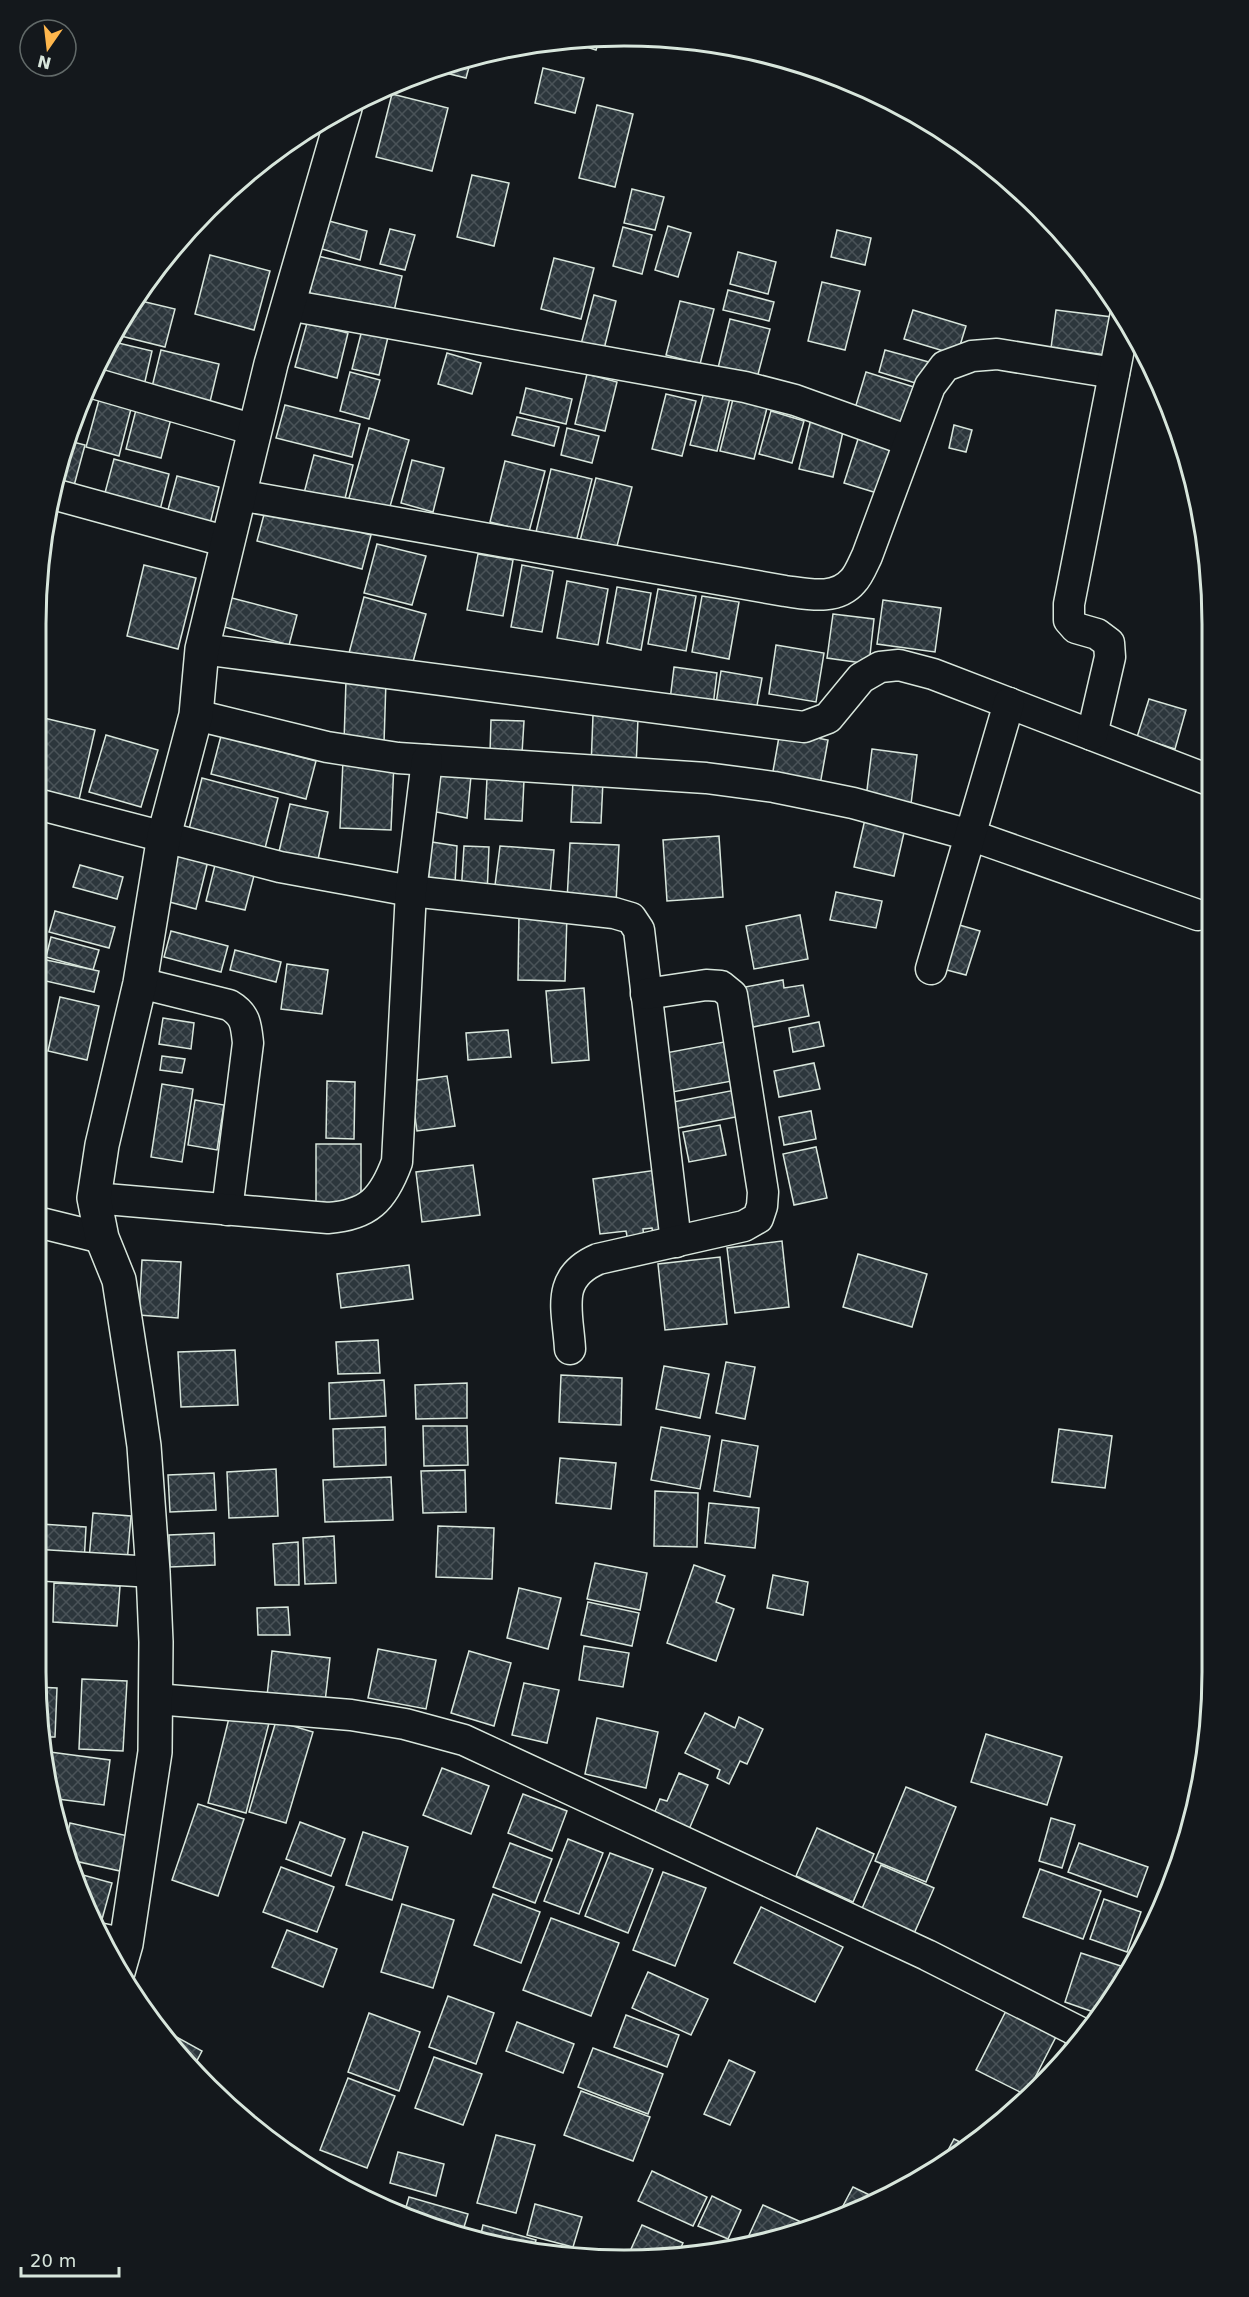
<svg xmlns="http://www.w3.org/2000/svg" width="1249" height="2297" viewBox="0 0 1249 2297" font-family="'DejaVu Sans',sans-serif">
<defs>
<pattern id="building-cross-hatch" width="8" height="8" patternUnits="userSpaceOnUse" patternTransform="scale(1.5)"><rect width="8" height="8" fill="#2c363c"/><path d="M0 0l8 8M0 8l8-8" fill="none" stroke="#4a5358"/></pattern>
</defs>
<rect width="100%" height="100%" fill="#14181c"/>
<g fill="url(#building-cross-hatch)" stroke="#d8e6dc" stroke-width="1.5">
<path d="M586,37L600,38L596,50L571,42V40Z"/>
<path d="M472,56L466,78L434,70Z"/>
<path d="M543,68L584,78L575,113L535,103Z"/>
<path d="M392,94L448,108L432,171L376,157Z"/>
<path d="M597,105L633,114L615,187L579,178Z"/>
<path d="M472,175L509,183L494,246L457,237Z"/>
<path d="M632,189L664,197L655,230L624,223Z"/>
<path d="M329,221L367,231L360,260L322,249Z"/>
<path d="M668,226L691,233L678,277L655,270Z"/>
<path d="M623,227L652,235L642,274L613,266Z"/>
<path d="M390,229L415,235L405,270L380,264Z"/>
<path d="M837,230L871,238L865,265L831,257Z"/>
<path d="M738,252L776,262L768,294L730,284Z"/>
<path d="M210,255L270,271L254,330L195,314Z"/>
<path d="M318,256L402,276L392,320L308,300Z"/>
<path d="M554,258L594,268L581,319L541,309Z"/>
<path d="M822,282L860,291L845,350L808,341Z"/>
<path d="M728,290L774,302L769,321L723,310Z"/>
<path d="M594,295L616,301L603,353L580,348Z"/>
<path d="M137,300L175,309L165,347L113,334Z"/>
<path d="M680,301L714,309L700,364L666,355Z"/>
<path d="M913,310L966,326L957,355L904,339Z"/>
<path d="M1056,310L1112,317L1107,355L1051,348Z"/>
<path d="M730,319L770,329L757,378L718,368Z"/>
<path d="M307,323L348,333L337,378L295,367Z"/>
<path d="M362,330L388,337L379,375L352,369Z"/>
<path d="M110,341L152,351L143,390L95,378Z"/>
<path d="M161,350L219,364L209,406L151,391Z"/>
<path d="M885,350L929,362L922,385L879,372Z"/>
<path d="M447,353L481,363L472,394L438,384Z"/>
<path d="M350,372L380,380L369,419L340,411Z"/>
<path d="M866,372L914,387L900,429L853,415Z"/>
<path d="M587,374L617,382L605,431L575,424Z"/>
<path d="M526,388L572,399L566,424L520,413Z"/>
<path d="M704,392L730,398L717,451L690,445Z"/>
<path d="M666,394L696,401L682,456L652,449Z"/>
<path d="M100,396L132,405L119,456L86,447Z"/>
<path d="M139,398L174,407L161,458L126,449Z"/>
<path d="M733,399L767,408L754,459L720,451Z"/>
<path d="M285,405L360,424L352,457L276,438Z"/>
<path d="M771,411L804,421L792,463L759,454Z"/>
<path d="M517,417L559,427L554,446L512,435Z"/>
<path d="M811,419L844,427L833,477L799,469Z"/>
<path d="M954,425L972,430L966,452L949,448Z"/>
<path d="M369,428L409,440L387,517L347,505Z"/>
<path d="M567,428L599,436L592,463L561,455Z"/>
<path d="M859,436L892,446L877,493L844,483Z"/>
<path d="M69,441L85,445L72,493L53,489L56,472Z"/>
<path d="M314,455L353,465L343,507L303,497Z"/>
<path d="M114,459L169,474L158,518L102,504Z"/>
<path d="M412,460L444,468L433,512L401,503Z"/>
<path d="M505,461L545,471L529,532L490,522Z"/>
<path d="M551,469L592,479L576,542L536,532Z"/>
<path d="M177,476L219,487L208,532L165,521Z"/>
<path d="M596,478L632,487L616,550L580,541Z"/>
<path d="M266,507L371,535L362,569L257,541Z"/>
<path d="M377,544L426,556L412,605L364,593Z"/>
<path d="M478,554L513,560L503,616L467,610Z"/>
<path d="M144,565L196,578L178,649L127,636Z"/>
<path d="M522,565L553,571L542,632L511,627Z"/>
<path d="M567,581L608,589L598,645L557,638Z"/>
<path d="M617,587L651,593L641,650L607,643Z"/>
<path d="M658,589L696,596L686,651L648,644Z"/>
<path d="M702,596L739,602L729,659L692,652Z"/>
<path d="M228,597L297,615L289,645L221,626Z"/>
<path d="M364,597L426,614L411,669L349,653Z"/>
<path d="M883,600L941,608L935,652L877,644Z"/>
<path d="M833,614L874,619L869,664L827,658Z"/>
<path d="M776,645L824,653L816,702L769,694Z"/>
<path d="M674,667L717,673L713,706L670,700Z"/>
<path d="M721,671L762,678L756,711L716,704Z"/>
<path d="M346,680L386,681L384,743L344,742Z"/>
<path d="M1149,699L1186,710L1175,749L1137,737Z"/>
<path d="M593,715L638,718L636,769L591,767Z"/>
<path d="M44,718L95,730L78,804L37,794V748Z"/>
<path d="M491,720L524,721L522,753L490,752Z"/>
<path d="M780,731L828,740L820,785L772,777Z"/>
<path d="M106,735L158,750L141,807L89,792Z"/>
<path d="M221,736L316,761L306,799L211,774Z"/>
<path d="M872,749L917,755L911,804L866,798Z"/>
<path d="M343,760L394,763L391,830L340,828Z"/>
<path d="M435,768L471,776L467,818L431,811Z"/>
<path d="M202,778L278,798L264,852L188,833Z"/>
<path d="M487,778L524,780L522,821L485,819Z"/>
<path d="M573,780L603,781L601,823L571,822Z"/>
<path d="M290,804L328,812L317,864L278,856Z"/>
<path d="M866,815L906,824L894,876L854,867Z"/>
<path d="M719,836L723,897L667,901L663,840Z"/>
<path d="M432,842L457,846L455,884L428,883Z"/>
<path d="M570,843L619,845L616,903L567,901Z"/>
<path d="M464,846L489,847L487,895L461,894Z"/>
<path d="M500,846L554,850L550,896L494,893Z"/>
<path d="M171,848L209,857L196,909L158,899Z"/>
<path d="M217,857L256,868L245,910L206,901Z"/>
<path d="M80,865L123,877L117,899L73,887Z"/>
<path d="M836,892L882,901L876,928L830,920Z"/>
<path d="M55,911L115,927L109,948L49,932Z"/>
<path d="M519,914L567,915L565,981L518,980Z"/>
<path d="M800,915L808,959L754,969L746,926Z"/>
<path d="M956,924L980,931L966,975L943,969Z"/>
<path d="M171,931L228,946L221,972L164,957Z"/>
<path d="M51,937L99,950L93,970L46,957Z"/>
<path d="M235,950L281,962L276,982L230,970Z"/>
<path d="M37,958L99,971L94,992L37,979Z"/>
<path d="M287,964L328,970L322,1014L281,1009Z"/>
<path d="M783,980L784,988L803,985L809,1016L753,1027L745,987Z"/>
<path d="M584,988L589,1060L552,1063L546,991Z"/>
<path d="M60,997L99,1006L87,1060L48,1051Z"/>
<path d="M163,1018L194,1023L191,1049L159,1044Z"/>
<path d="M819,1022L824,1046L793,1052L789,1028Z"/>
<path d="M508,1030L511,1057L468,1060L466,1033Z"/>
<path d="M724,1042L732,1081L667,1093L660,1054Z"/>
<path d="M162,1056L185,1059L182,1073L160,1070Z"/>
<path d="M814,1063L820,1089L779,1097L774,1071Z"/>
<path d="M447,1076L455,1126L417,1131L410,1081Z"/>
<path d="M327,1081L355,1082L354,1139L326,1138Z"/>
<path d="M162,1084L193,1089L182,1162L151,1157Z"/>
<path d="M735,1090L741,1116L678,1128L673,1102Z"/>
<path d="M195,1100L224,1105L217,1150L188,1145Z"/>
<path d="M811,1111L816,1139L784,1145L779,1117Z"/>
<path d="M720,1125L726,1155L689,1162L683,1132Z"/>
<path d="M316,1144H361V1204L316,1203Z"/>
<path d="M816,1147L827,1198L794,1205L783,1154Z"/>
<path d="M473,1165L480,1215L422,1222L416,1172Z"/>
<path d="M657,1170L666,1238L654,1240L652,1228L643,1229L644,1239L628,1241L626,1231L600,1234L593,1179Z"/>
<path d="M782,1241L789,1307L735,1313L727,1248Z"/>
<path d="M858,1254L927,1274L912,1327L843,1307Z"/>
<path d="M720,1257L727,1324L665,1330L658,1264Z"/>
<path d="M142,1260L181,1262L178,1318L139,1315Z"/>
<path d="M409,1265L413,1299L341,1308L337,1274Z"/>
<path d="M378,1340L380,1373L338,1374L336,1342Z"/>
<path d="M235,1350L238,1405L181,1407L178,1352Z"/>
<path d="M726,1362L755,1367L745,1419L716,1413Z"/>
<path d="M664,1366L709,1374L700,1418L656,1409Z"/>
<path d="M561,1375L622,1378L621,1425L559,1422Z"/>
<path d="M384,1380L386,1416L330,1419L329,1383Z"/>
<path d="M467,1383V1418L416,1419L415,1385Z"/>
<path d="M423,1426H467L468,1465L424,1466Z"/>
<path d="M385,1427L386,1465L334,1467L333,1429Z"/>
<path d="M661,1427L710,1436L700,1489L651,1480Z"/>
<path d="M1059,1429L1112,1436L1105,1488L1052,1482Z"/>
<path d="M722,1440L758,1446L750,1497L714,1491Z"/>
<path d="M560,1458L616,1463L611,1509L556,1503Z"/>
<path d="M276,1469L278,1516L229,1518L227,1472Z"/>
<path d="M465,1470L466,1512L423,1513L421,1471Z"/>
<path d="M214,1473L216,1510L170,1512L168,1475Z"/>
<path d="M391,1477L393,1520L325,1522L323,1480Z"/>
<path d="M655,1491L698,1493L697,1547L654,1546Z"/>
<path d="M709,1503L759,1508L755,1548L705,1543Z"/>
<path d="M93,1513L131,1516L127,1563L89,1560Z"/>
<path d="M41,1524L86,1527L84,1563L39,1560Z"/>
<path d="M438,1526L494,1528L492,1579L436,1577Z"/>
<path d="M214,1533L215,1565L170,1567L169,1535Z"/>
<path d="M334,1536L336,1583L305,1584L303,1538Z"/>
<path d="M298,1542L299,1585H275L273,1544Z"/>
<path d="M595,1563L647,1573L640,1610L587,1599Z"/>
<path d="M694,1565L725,1576L716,1602L734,1609L716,1661L667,1643Z"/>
<path d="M773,1575L808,1582L803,1615L767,1608Z"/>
<path d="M54,1583L120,1586L117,1626L53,1622Z"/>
<path d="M519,1588L561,1598L548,1649L507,1638Z"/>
<path d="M588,1602L639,1613L632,1646L581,1635Z"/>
<path d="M288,1607L290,1635H258L257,1608Z"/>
<path d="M584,1646L629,1653L623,1687L579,1680Z"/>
<path d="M378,1649L436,1660L426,1709L368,1698Z"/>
<path d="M272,1651L330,1658L325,1702L267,1696Z"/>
<path d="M469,1651L511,1663L494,1726L451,1713Z"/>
<path d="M82,1679L127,1681L123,1751L79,1749Z"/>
<path d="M524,1683L559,1690L547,1743L512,1735Z"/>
<path d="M37,1687L57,1688L55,1737H42Z"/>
<path d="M705,1713L735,1728L739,1717L763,1729L747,1764L740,1761L729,1784L717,1778L720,1770L685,1753Z"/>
<path d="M230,1714L269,1723L246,1813L208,1803Z"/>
<path d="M597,1718L658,1732L646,1788L585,1774Z"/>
<path d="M276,1721L313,1732L286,1823L249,1812Z"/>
<path d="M986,1734L1062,1757L1047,1805L971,1782Z"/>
<path d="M50,1752L110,1760L104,1805L50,1798L46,1779Z"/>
<path d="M442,1768L489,1786L471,1834L423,1815Z"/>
<path d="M679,1773L708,1785L687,1834L652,1819L660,1799L667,1801Z"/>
<path d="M906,1787L956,1807L926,1882L875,1861Z"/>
<path d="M523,1794L567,1811L552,1851L508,1833Z"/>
<path d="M198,1804L244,1819L218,1896L172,1880Z"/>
<path d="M1051,1818L1075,1825L1062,1868L1039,1861Z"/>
<path d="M300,1822L345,1839L331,1876L286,1859Z"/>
<path d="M70,1823L128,1836L120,1871L66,1859L64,1850Z"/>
<path d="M817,1828L874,1854L853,1902L796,1876Z"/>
<path d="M363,1832L408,1847L392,1900L346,1885Z"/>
<path d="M568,1839L603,1853L579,1914L544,1901Z"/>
<path d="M510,1843L552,1859L535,1903L493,1887Z"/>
<path d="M1079,1843L1148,1867L1137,1897L1068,1872Z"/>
<path d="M610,1853L653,1869L628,1933L585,1916Z"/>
<path d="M881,1865L934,1888L913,1936L860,1913Z"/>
<path d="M281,1867L334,1887L317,1932L263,1912Z"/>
<path d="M1040,1869L1101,1891L1083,1939L1023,1917Z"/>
<path d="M72,1872L112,1883L101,1923L94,1921Z"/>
<path d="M663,1872L706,1888L675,1966L633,1950Z"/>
<path d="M493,1894L540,1912L521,1963L474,1945Z"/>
<path d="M1104,1899L1141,1912L1127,1952L1090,1939Z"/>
<path d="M402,1904L454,1920L433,1988L381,1972Z"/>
<path d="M761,1907L843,1947L815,2002L734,1963Z"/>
<path d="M551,1918L619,1943L591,2016L523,1990Z"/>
<path d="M287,1930L337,1949L323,1987L272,1967Z"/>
<path d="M1081,1953L1130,1969L1127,1978L1102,2015L1065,2002Z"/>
<path d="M648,1972L708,1999L691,2035L632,2008Z"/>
<path d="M448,1996L494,2013L476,2064L429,2047Z"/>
<path d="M1009,2005L1059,2031L1026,2095L976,2070Z"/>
<path d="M369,2013L420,2032L399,2091L348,2072Z"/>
<path d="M626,2015L679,2035L667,2067L614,2047Z"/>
<path d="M517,2022L574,2044L563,2073L506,2051Z"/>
<path d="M153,2024L202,2051L193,2068L158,2031Z"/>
<path d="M1065,2044L1074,2049L1048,2078Z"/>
<path d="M593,2048L663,2074L648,2114L578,2087Z"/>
<path d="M434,2057L482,2074L463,2125L415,2108Z"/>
<path d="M729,2060L755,2072L730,2125L704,2114Z"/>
<path d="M348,2078L395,2096L367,2168L320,2150Z"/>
<path d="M581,2091L650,2117L633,2161L564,2135Z"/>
<path d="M496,2135L535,2145L516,2213L477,2203Z"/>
<path d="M954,2139L970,2147L938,2169Z"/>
<path d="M398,2152L444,2164L436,2196L390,2183Z"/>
<path d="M652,2171L707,2197L693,2226L638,2201Z"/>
<path d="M853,2187L880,2200L850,2216L835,2221Z"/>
<path d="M712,2196L741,2210L728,2239L698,2226Z"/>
<path d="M409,2197L468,2214L461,2237L403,2217Z"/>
<path d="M535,2204L582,2217L573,2247L527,2235Z"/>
<path d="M763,2205L810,2226L809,2230L776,2241L744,2246Z"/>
<path d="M483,2225L536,2240L533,2251L479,2242Z"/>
<path d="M642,2225L683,2243L676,2258L626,2260Z"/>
<path d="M689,2248L702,2253L685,2256Z"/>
</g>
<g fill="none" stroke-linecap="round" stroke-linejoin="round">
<defs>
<g id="minor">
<path d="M288,305L745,387L795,400L909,441"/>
<path d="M93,383L255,430"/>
<path d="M53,494L228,542"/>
<path d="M239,495L785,591C808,594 836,601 853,581C859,575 863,564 867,556L930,386L945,366L972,356L997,354L1114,373"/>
<path d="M202,649L804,727L828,718L861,678L880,667L899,665L933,674L1209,780"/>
<path d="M196,715L327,747L398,758L706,778L774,787L853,803L970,835L1198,915"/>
<path d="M1092,735L1110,657L1109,643L1097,634L1076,628L1069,620V604L1125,318"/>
<path d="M37,804L280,867L411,891L614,913L631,918L639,930L676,1242"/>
<path d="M931,969L1009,703"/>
<path d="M140,983L229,1005C246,1015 246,1025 248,1043L227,1210"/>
<path d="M94,1198L328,1218C368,1215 383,1200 397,1162L411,891L427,760"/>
<path d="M37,1222L102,1238"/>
<path d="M570,1349C568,1311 554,1278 598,1259L744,1226L758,1218L762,1206L763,1192L732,995L721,986L706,985L646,994"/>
<path d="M36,1565L153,1572"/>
<path d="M156,1699L351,1715L405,1724L464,1740L927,1955L1087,2036"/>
<path d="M102,1939L126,1944"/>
</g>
<path id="tertiary" d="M118,1972L126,1944L155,1752L156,1642L153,1572L144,1446L136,1390L119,1280L102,1238L94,1198L102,1145L140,983L164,836L196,715L202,649L271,364L345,108"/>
</defs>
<use href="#minor" stroke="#d8e6dc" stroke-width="33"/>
<use href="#tertiary" stroke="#d8e6dc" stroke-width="36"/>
<use href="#minor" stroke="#14181c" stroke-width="30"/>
<use href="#tertiary" stroke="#14181c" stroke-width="33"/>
</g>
<path d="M0 0H1249V2297H0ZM624 46H624A578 578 0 0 1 1202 624V1672A578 578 0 0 1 624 2250H624A578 578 0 0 1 46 1672V624A578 578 0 0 1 624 46Z" fill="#14181c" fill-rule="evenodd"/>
<path fill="none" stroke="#d8e6dc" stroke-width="3" d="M624 46H624A578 578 0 0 1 1202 624V1672A578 578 0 0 1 624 2250H624A578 578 0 0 1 46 1672V624A578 578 0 0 1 624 46Z"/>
<g transform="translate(48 48) rotate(194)"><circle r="28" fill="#14181c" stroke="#626a69" stroke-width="1.5"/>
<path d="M0-4.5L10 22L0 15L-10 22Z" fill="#ffb74d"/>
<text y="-9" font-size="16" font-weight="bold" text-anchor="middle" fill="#d8e6dc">N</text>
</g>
<path d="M21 2267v9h98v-9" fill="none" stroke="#d8e6dc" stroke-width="3"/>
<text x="30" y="2267" font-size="18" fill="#d8e6dc" stroke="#14181c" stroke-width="4.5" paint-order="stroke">20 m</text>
</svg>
